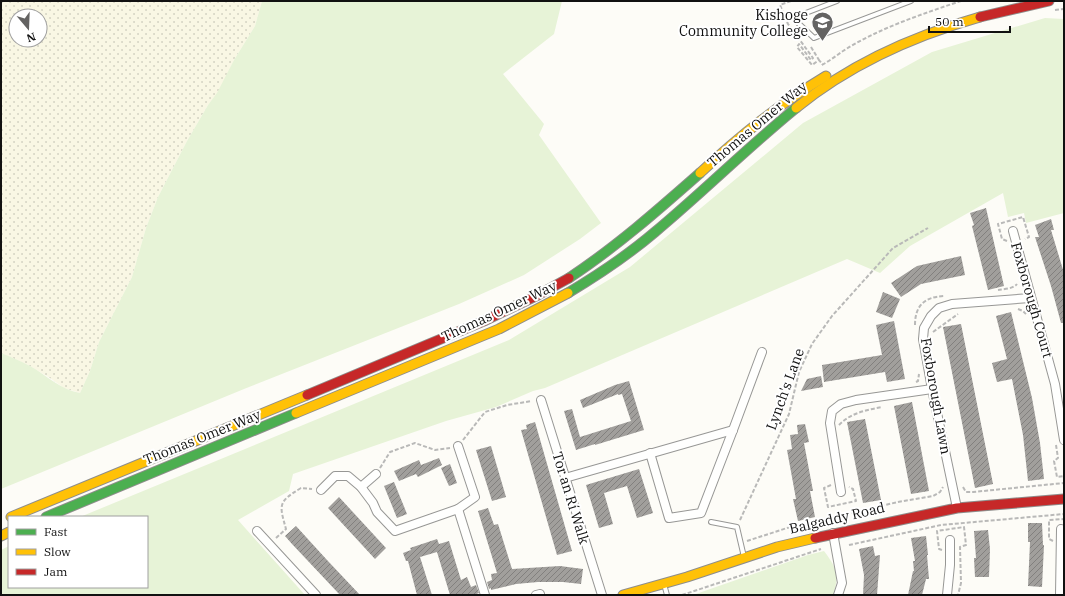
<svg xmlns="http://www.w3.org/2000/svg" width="1065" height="596" viewBox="0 0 1065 596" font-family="'IBM Plex Serif',serif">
<defs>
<pattern id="farmland-dots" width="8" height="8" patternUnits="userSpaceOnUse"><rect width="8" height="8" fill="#f9f7e4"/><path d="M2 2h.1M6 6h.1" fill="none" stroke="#d4d3c3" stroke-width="1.8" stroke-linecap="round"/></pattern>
<pattern id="building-hatch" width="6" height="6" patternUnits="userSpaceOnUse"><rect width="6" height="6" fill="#a19f9c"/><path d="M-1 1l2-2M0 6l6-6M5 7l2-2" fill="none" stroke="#82807e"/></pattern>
</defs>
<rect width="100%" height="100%" fill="#fdfcf7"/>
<path fill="url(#farmland-dots)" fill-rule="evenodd" d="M1,1H262L255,26L234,60L219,92L208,105L187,141L158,197L146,228L132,277L99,342L90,371L80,393L64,388L50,378L28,365L1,353ZM16,16H40V40H16Z"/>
<g fill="#e7f3d7">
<path d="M262,1H562L554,34L503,74L544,124L539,135L601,223L580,239L524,275L459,304L244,389L1,489V353C11,357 21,361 30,366C46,375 61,390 80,393L90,371L99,342L132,277L146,228L158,197L187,141L208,105L217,93L234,60L255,26Z"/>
<path d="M1045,18L1064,19V213L1026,223L1024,213L1008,217L1003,193L910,246L880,273L847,259L545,388L533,391L496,407L446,421L293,474L289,491L238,520L305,595H1V550L9,546V587H147V517H80L509,340L630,267L803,123L932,52Z"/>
<path d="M824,551C836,567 840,575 833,595H693L808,555Z"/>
</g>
<g fill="url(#building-hatch)">
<path d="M986,208L1004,286L988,290L972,226L974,225L970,213Z"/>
<path d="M1051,219L1054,230H1051L1064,273V323H1061L1051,286L1035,237H1039L1035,225Z"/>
<path d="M961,256L965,275L921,284L901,297L891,283L917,266Z"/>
<path d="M883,292L900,299L892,318L876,312Z"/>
<path d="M1011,312L1032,398L1040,443L1044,479L1028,481L1023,435L1012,379L997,382L992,363L1007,359L996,316Z"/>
<path d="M894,321L905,379L887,382L885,372L824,382L822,365L882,355L876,325Z"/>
<path d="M961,324L993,484L975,488L943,327Z"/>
<path d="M821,376L823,387L801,391L807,379Z"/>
<path d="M629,381L644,430L595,445V444L576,450L564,411L572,409L580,437L631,421L622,394L618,395V394L583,408L580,400L615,385Z"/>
<path d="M912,402L929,491L911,494L894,406Z"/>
<path d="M865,419L881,500L863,503L847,422Z"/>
<path d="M535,422L572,551L557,555L521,430L527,429L526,425Z"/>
<path d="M805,424L809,442L804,443L813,491H810L815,517L798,521L793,499H796L787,450L792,449L790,435L798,434L797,425Z"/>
<path d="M491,446L506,497L492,501L476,450Z"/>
<path d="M439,458L442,465L418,477L416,474L399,481L394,471L419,460L421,465Z"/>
<path d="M450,464L457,483L449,486L441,468Z"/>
<path d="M639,469L653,513L637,518L627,486L604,493L613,524L599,528L586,485Z"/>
<path d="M394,482L407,514L397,518L384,486Z"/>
<path d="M339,497L386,548L375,559L328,508Z"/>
<path d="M488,508L494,525L498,524L512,569L560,566L583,569L581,584L563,582H538L516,584L491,590V588L489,589L487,582L492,580L491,574L497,573L478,511Z"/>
<path d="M1028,523H1042L1043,545H1044L1042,587L1028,586L1030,542H1028Z"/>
<path d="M296,526L327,560L360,595H340L292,544L285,536Z"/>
<path d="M988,530L990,549L989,577H975L974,558H976L974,531Z"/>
<path d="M926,536L928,555H927L929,579H926L922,595H908L913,571H914L913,561H915L911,538Z"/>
<path d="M437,539L439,544L449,541L461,580L467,577L471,587L476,585L479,593L474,595H450L437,552L420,557L432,595H417L408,561H406L403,553L411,550L410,548Z"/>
<path d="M873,546L875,556L880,555L877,595H863L864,575L859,549Z"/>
</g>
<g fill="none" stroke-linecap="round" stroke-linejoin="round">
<defs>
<g id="lane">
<path d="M837,1L798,16L796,21L814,38L911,1"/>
<path d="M711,522L737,527L744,557"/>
<path d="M664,584L667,595"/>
</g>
<g id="street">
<path d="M1013,231L1055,384L1064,440"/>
<path d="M541,400L602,595"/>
<path d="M458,446L475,497L458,509"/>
<path d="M650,453L669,518L701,513L733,430L762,352"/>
<path d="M565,478L733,430"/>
<path d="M361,487L376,474"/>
<path d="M321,490L335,476H348L361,487L373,503L377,512L395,531L458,509L485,595"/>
<path d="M841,492L830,423L832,411L841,404L856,400L932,389"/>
<path d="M957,508L932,389L923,339L924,328L931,316L939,308L952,304L1030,298"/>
<path d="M257,531L316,595"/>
<path d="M833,533L842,583L838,595"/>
<path d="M536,595L540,594"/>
<path d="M947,595L950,565V540"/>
<path d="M1060,595L1061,529"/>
</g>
<g id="fast">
<path d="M569,278C616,247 658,210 700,173"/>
<path d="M568,293C598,275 628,255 655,232C703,192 747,148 796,108"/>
<path d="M46,517L296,413"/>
</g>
<g id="slow">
<path d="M796,108C850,64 913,36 980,17"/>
<path d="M700,173C741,135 778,105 826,76"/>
<path d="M296,413L499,329L568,293"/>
<path d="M11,517L307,395"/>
<path d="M1,536L9,532"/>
<path d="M623,595L687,577L777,547L815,538"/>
</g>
<g id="jam">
<path d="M980,17L1049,1"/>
<path d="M307,395L484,321L538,295L569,278"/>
<path d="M815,538L957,508L1064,499"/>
</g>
</defs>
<use href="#lane" stroke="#979795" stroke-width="6"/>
<use href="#street" stroke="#979795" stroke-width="10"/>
<use href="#fast" stroke="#8e8d8b" stroke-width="11"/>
<use href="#slow" stroke="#8e8d8b" stroke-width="11"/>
<use href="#jam" stroke="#8e8d8b" stroke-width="11"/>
<g stroke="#b9b9b8" stroke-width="2" stroke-dasharray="4 2" stroke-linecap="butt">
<path d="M791,1L780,5L788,24L813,58L811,60L799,44L797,47L812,65L819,60L823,65"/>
<path d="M1055,10L1064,9"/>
<path d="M811,47L819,60"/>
<path d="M822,65C829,61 836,56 843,51C877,29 922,14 961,1"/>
<path d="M1007,241L1002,239L998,224L1023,217L1029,237L1025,239"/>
<path d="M998,290C1004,289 1013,289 1017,284"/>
<path d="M1018,309L1023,311L1026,314"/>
<path d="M915,325C915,306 924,297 944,296"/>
<path d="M933,332L958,314"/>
<path d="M916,382L918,381L919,374"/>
<path d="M839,425C850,413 867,410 882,407"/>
<path d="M463,440L485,412L507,405L532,401"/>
<path d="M1056,445L1058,458L1054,461L1057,477L1064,476"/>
<path d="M380,468L390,452L415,443L435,450L450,448"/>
<path d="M831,485L824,488L828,507L856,501L853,489L849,487"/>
<path d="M963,487L966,492H973L1064,483"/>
<path d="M740,520L789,414L799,372L812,344L832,316L893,248L928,228"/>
<path d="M276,538L286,529C279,504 278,502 301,488L312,489"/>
<path d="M747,541L787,528L898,502L933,496L940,492L943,487"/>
<path d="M1053,541L1049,539V520L1064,519"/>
<path d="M849,545L941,525L1064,514"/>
<path d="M942,550L939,549L937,531L964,527L966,545L960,547L961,583L958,595"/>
<path d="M682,595L821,549"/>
</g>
<use href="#lane" stroke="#fffffe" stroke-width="4"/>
<use href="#street" stroke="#fffffe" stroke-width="8"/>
<use href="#fast" stroke="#4caf50" stroke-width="9"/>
<use href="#slow" stroke="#ffc107" stroke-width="9"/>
<use href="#jam" stroke="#c62828" stroke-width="9"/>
</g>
<defs>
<symbol id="school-pin" viewBox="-11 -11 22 30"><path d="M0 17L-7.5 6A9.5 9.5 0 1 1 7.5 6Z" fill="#646362" stroke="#fff"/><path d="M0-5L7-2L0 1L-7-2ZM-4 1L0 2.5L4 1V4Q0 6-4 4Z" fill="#fff"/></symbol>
</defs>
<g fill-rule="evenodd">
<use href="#school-pin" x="810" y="10" width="25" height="34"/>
</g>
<g text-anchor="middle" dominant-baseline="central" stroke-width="4" stroke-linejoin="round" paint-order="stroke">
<g font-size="14" fill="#111" stroke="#fff" text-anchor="end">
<text x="808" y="15">Kishoge<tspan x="808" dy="16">Community College</tspan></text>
</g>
<g font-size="14" fill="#111" stroke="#fff">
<text transform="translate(757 124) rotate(-40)">Thomas Omer Way</text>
<text transform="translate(1032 300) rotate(74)">Foxborough Court</text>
<text transform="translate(499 311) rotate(-25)">Thomas Omer Way</text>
<text transform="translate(785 389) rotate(-70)">Lynch's Lane</text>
<text transform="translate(936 396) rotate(80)">Foxborough Lawn</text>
<text transform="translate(202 437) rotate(-22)">Thomas Omer Way</text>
<text transform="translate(571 498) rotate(73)">Tor an Rí Walk</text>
<text transform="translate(837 518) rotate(-13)">Balgaddy Road</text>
</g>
</g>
<rect width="1065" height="596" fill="none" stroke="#111111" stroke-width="4"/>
<rect x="8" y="516" width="140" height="72" fill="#ffffff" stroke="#a0a0a0"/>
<rect x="16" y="529" width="20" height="6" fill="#4caf50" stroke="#a0a0a0"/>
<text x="44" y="536" font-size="12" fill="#111111">Fast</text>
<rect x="16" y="549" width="20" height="6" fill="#ffc107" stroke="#a0a0a0"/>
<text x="44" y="556" font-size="12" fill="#111111">Slow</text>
<rect x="16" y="569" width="20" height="6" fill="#c62828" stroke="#a0a0a0"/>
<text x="44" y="576" font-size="12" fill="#111111">Jam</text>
<g transform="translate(28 28) rotate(161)"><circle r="19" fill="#ffffff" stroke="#a0a0a0"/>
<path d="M0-3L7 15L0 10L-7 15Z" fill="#646362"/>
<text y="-6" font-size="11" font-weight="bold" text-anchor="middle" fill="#111111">N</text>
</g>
<path d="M929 26v6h81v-6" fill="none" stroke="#111111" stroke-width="2"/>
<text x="935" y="26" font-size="12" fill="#111111" stroke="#ffffff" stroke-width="3" paint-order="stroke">50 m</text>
</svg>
